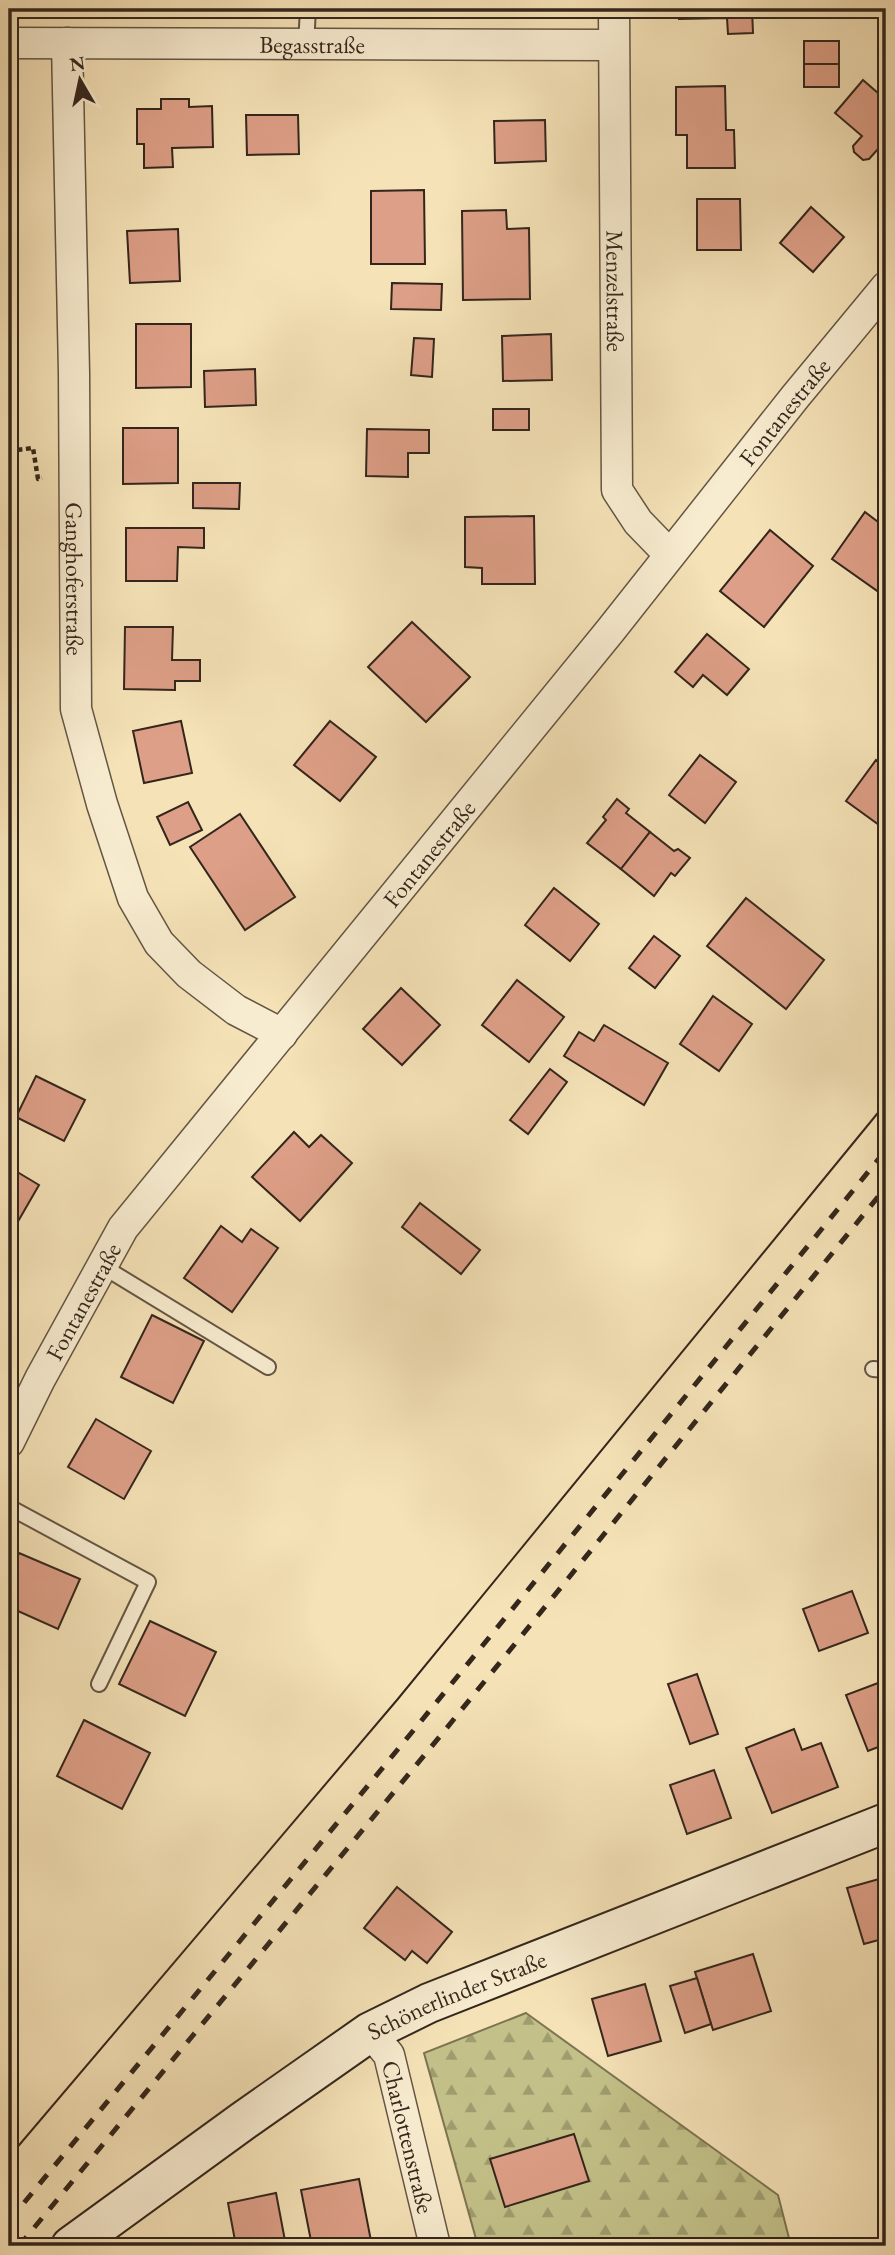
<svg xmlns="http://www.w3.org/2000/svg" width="895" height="2255" viewBox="0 0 895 2255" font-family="'EB Garamond',serif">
<defs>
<pattern id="forest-firs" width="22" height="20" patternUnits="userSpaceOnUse" patternTransform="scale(1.75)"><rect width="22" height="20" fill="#c3c189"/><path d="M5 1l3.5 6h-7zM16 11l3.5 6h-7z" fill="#9f9d6f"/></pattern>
</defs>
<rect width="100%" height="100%" fill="#f5e2b7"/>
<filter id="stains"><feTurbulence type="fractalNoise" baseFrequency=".00286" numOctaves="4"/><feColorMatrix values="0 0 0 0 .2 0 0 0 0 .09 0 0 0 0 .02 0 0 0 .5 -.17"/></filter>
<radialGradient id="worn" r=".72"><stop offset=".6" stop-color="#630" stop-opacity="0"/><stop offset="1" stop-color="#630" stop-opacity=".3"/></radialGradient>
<path fill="url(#forest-firs)" stroke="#7c7452" stroke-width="2" d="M526,2013L778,2195L791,2246H478L424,2053Z"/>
<g fill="#dd9f87" stroke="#34261c" stroke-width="2">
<path d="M679,9H752L753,33L728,34L727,18L679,19Z"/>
<rect x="804" y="41" width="35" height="23"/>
<rect x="804" y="64" width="35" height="23"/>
<path d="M863,80L886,100V156L878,149L869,159L863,160L854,152L853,146L862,136L835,113Z"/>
<path d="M725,86L726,130H734L735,168H687V135H676V87Z"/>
<path d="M161,99H189V107L212,106L213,147L172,148L173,167L144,168V144H137V109H161Z"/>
<path d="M246,115H298L299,154L247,155Z"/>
<path d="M545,120L546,161L495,163L494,121Z"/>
<path d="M424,190L425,264H371V191Z"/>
<path d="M697,199H740L741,250H697Z"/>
<path d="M811,207L844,237L813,272L780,243Z"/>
<path d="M506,210L507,229L529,228L530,299L463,300L462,211Z"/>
<path d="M178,229L180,281L130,283L127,231Z"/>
<path d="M9,237L11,238V279H9Z"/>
<path d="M392,283L442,284L441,310L391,309Z"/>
<path d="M136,324H191V387L136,388Z"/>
<path d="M551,334L552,380L503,381L502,336Z"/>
<path d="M414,338L434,339L432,377L411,375Z"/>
<path d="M9,345L13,346L12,392H9Z"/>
<path d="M255,369L256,405L205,407L204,371Z"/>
<rect x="493" y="409" width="36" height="21"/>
<path d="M123,428H178V483L123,484Z"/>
<path d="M367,429L429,430V453H408V477L366,476Z"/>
<path d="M193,483H240L239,509L193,508Z"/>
<path d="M865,512L886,528V591L883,595L832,559Z"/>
<path d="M534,516L535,584H482V568L465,567V517Z"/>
<path d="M9,522H11L13,575H9Z"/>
<path d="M126,528H204V548L178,547L177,581H126Z"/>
<path d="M770,530L813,566L764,627L720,591Z"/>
<path d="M412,622L470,677L426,722L368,667Z"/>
<path d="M125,627H173L172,660H200V681H175V690L124,689Z"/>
<path d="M707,634L749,669L727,695L703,675L693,687L675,672Z"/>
<path d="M181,721L192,773L144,783L133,731Z"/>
<path d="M330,721L376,757L340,801L294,765Z"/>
<path d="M700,755L736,782L705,823L669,795Z"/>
<path d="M876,760L886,767V830L846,801Z"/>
<path d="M617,799L629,809L626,813L650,832L621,869L587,843L606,820L603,817Z"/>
<path d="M188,802L202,830L170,845L157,817Z"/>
<path d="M240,814L295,897L245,930L190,847Z"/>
<path d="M650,832L674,851L678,849L690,858L675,876L671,873L654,896L621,869Z"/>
<path d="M554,888L599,924L570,961L525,925Z"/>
<path d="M746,898L824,960L786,1009L707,946Z"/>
<path d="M654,936L680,956L655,988L629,968Z"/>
<path d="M517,980L564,1017L529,1062L482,1025Z"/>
<path d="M401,988L440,1025L402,1065L363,1029Z"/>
<path d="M713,996L752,1024L719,1071L680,1044Z"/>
<path d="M604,1025L668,1063L644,1105L564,1056L579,1032L594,1041Z"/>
<path d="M550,1069L567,1082L528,1134L510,1120Z"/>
<path d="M36,1076L85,1100L64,1141L16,1117Z"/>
<path d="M294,1132L309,1147L321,1135L352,1163L300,1221L252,1177Z"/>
<path d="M9,1167L39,1185L9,1237Z"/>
<path d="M420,1203L480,1250L461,1274L402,1227Z"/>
<path d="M221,1226L242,1242L251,1229L278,1248L232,1312L184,1278Z"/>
<path d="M152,1315L204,1341L173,1403L121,1377Z"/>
<path d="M96,1419L151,1451L124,1499L68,1467Z"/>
<path d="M19,1553L80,1579L58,1629L9,1607V1577Z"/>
<path d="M852,1591L868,1633L819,1651L803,1609Z"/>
<path d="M150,1621L216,1652L185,1716L119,1684Z"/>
<path d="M697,1674L718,1734L690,1744L668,1684Z"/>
<path d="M886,1680V1744L868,1751L846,1695Z"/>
<path d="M84,1720L150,1753L122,1809L57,1776Z"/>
<path d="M794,1729L802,1750L821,1743L838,1787L772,1813L746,1748Z"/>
<path d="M9,1752L17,1756L9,1773Z"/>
<path d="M714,1770L731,1818L687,1834L670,1785Z"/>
<path d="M886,1877V1938L864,1944L847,1888Z"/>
<path d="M397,1887L452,1932L427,1963L412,1951L405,1960L364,1928Z"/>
<path d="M753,1954L771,2011L713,2030L695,1972Z"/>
<path d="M697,1978L711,2024L685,2033L670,1986Z"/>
<path d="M645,1984L661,2041L608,2056L592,1999Z"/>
<path d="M574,2134L589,2181L505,2207L490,2159Z"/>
<path d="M359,2179L372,2246H312L301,2190Z"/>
<path d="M276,2193L286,2246H236L228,2203Z"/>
</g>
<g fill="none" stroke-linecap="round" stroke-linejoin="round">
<defs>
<g id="lane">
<path d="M306,45L308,9"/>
<path d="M102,1266L268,1367"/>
<path d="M873,1369L886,1370"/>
<path d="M9,1507L148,1582L99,1684"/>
</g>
<g id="street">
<path id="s1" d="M614,9L617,490L638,522L669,554"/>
<path id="s2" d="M9,43L613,45"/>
<path id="s3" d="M67,43L74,373L76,709L102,804L133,898L159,943L189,974L236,1010L282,1034"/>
<path id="s4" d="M9,1442L40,1379L123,1228L610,631L795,397L886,287"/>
<path id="s5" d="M370,2032L389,2055L435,2246"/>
</g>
<g id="secondary">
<path id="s6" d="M71,2246L243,2121L370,2032L429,2003L886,1823"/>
</g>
</defs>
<use href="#lane" stroke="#645543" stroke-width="18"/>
<use href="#street" stroke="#645543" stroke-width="33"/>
<use href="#secondary" stroke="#34261c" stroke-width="42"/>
<path stroke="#34261c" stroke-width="4.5" stroke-dasharray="5 3.5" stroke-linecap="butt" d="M9,451L33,448L38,479L42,478"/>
<use href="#lane" stroke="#f8ecd0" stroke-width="14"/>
<use href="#street" stroke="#f8ecd0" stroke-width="30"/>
<use href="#secondary" stroke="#f8ecd0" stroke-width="38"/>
<path stroke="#34261c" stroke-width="2" d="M9,2157L397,1700L886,1103"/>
<g stroke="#34261c" stroke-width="5" stroke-dasharray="12 12" stroke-linecap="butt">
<path d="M9,2221L422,1720L886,1150"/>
<path d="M19,2246L441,1735L886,1187"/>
</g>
</g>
<g text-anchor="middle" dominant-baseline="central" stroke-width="6" stroke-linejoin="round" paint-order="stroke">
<g font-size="24" fill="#34261c" stroke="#f8ecd0">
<text stroke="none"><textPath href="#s2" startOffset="303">Begasstraße</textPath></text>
<text stroke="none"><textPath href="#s1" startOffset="282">Menzelstraße</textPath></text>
<text stroke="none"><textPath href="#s4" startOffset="1293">Fontanestraße</textPath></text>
<text stroke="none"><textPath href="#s3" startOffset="536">Ganghoferstraße</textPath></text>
<text stroke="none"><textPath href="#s4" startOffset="726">Fontanestraße</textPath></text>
<text stroke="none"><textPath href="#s4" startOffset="159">Fontanestraße</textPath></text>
<text stroke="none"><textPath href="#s6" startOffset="462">Schönerlinder Straße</textPath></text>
<text stroke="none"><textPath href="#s5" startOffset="114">Charlottenstraße</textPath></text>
</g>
</g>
<rect width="895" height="2255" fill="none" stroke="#f5e2b7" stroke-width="35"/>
<rect x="10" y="10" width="874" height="2234" fill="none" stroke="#34261c" stroke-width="3.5"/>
<rect x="18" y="18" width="860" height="2220" fill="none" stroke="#34261c" stroke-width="2"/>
<g transform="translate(80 80) rotate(351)" stroke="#f8ecd0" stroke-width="5" paint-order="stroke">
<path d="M0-5L12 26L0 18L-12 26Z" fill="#34261c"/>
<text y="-10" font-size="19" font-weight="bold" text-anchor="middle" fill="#34261c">N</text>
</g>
<rect width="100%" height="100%" filter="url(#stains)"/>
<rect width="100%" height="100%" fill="url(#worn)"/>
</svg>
